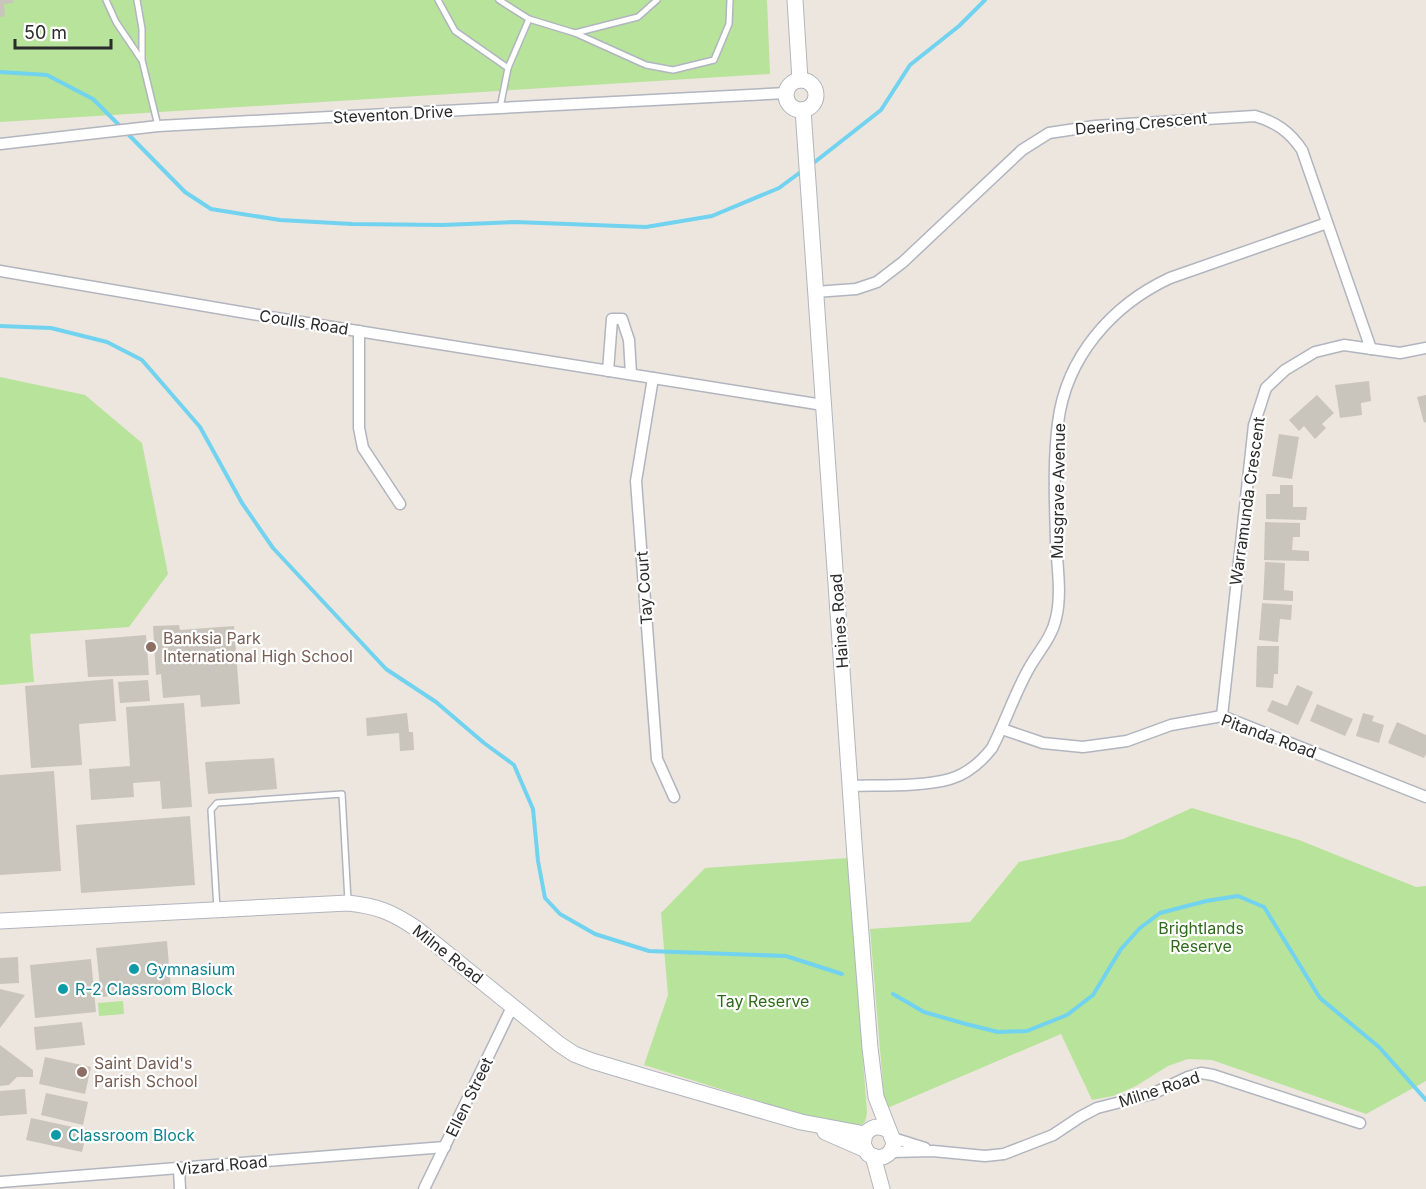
<svg xmlns="http://www.w3.org/2000/svg" width="1426" height="1189" viewBox="0 0 1426 1189" font-family="Inter,sans-serif">
<rect width="100%" height="100%" fill="#ede6de"/>
<g fill="#b7e39a">
<path d="M0,0H767L770,74L0,122Z"/>
<path d="M0,377L85,395L142,443L168,574L129,627L30,634L34,682L0,685Z"/>
<path d="M1192,808L1299,840L1416,887L1426,886V1081L1366,1114L1212,1060L1188,1059L1168,1066L1136,1086L1113,1096L1092,1100L1061,1034L885,1109L870,929L970,922L1019,862L1123,839Z"/>
<path d="M848,858L867,1113L865,1122L857,1128L847,1129L644,1065L668,995L661,913L705,868Z"/>
<path d="M123,1001L124,1014L99,1016L98,1003Z"/>
</g>
<g fill="none" stroke-linecap="round" stroke-linejoin="round">
<g stroke="#71d3ef" stroke-width="4">
<path d="M0,72L47,75L93,99L121,127"/>
<path d="M126,132L185,192L211,209L280,220L352,224L443,225L515,222L646,227L712,216L779,188L802,171"/>
<path d="M811,165L881,110L910,65L959,26L985,0"/>
<path d="M0,326L51,328L107,342L142,360L200,427L242,503L273,548L386,669L436,702L484,743L514,765L533,809L538,861L545,898L560,914L595,934L649,951L786,956L842,974"/>
<path d="M893,994L924,1012L966,1024L998,1032L1027,1031L1067,1015L1093,995L1121,949L1140,928L1160,913L1206,901L1238,896L1264,907L1320,998L1379,1047L1426,1100"/>
</g>
</g>
<g fill="#c9c4bc">
<path d="M0,0H13V3L4,4L5,16L0,17Z"/>
<path d="M1369,381L1371,401L1361,403L1362,415L1340,418L1335,385Z"/>
<path d="M1317,395L1334,413L1322,424L1326,428L1315,439L1304,426L1299,431L1289,420Z"/>
<path d="M1426,395V422L1424,423L1417,397Z"/>
<path d="M1279,434L1299,437L1292,479L1272,476Z"/>
<path d="M1280,485H1293V507H1307L1306,520L1266,519V494H1280Z"/>
<path d="M1265,522L1300,523V537H1293L1292,550L1309,551V561L1264,560Z"/>
<path d="M1265,562L1285,563L1284,590L1293,591V601L1263,600Z"/>
<path d="M1262,603L1292,605L1291,620L1280,619L1278,642L1259,640Z"/>
<path d="M179,625L180,630L234,626L240,704L201,707L200,695L163,698L161,674L156,675L153,626Z"/>
<path d="M146,635L149,675L88,677L85,640Z"/>
<path d="M1257,646H1279L1278,674H1274L1273,688L1256,687Z"/>
<path d="M113,679L116,721L79,724L82,765L31,768L25,686Z"/>
<path d="M148,680L150,701L120,703L118,682Z"/>
<path d="M1297,685L1313,692L1298,725L1267,711L1272,700L1287,706Z"/>
<path d="M184,703L192,807L162,809L160,781L133,783L134,797L91,800L89,769L130,766L126,707Z"/>
<path d="M1317,704L1353,719L1345,736L1310,721Z"/>
<path d="M407,713L409,732H413L414,750L400,751L399,733L367,736L366,718Z"/>
<path d="M1363,713L1374,716L1372,721L1384,725L1379,743L1356,736Z"/>
<path d="M1397,722L1426,735V754L1424,758L1388,743Z"/>
<path d="M274,758L277,789L208,794L205,762Z"/>
<path d="M54,771L61,871L0,875V775Z"/>
<path d="M190,816L195,885L81,893L76,825Z"/>
<path d="M167,941L171,990L101,997L96,948Z"/>
<path d="M18,957L19,983L0,984V958Z"/>
<path d="M91,959L96,1012L35,1018L30,965Z"/>
<path d="M0,989L25,995L0,1028Z"/>
<path d="M82,1022L85,1045L36,1050L34,1027Z"/>
<path d="M0,1045L33,1070V1077H17L9,1085L0,1086Z"/>
<path d="M45,1057L91,1067L85,1094L39,1084Z"/>
<path d="M25,1089L27,1114L0,1116V1091Z"/>
<path d="M46,1093L88,1102L83,1125L41,1115Z"/>
<path d="M31,1118L87,1130L82,1152L26,1140Z"/>
</g>
<g fill="none" stroke-linecap="round" stroke-linejoin="round">
<defs>
<g id="lane">
<path d="M106,0L116,22L141,59"/>
<path d="M137,0L142,29V60L158,126"/>
<path d="M438,0L455,31L508,68L500,108"/>
<path d="M499,0L529,19L508,68"/>
<path d="M529,19L575,33L638,17L657,0"/>
<path d="M575,33L646,65L673,70L714,60L729,24L730,0"/>
<path d="M217,909L211,810L217,803L342,794L348,901"/>
</g>
<g id="street">
<path d="M0,144L158,126L786,93"/>
<path d="M0,271L276,318L823,405"/>
<path d="M815,292L856,289L877,282L903,262L1022,150L1049,133L1095,126L1255,116C1276,122 1290,132 1302,150L1371,349"/>
<path d="M359,331V428L363,448L400,504"/>
<path d="M608,371L612,319H622L629,340L631,374"/>
<path d="M653,378L636,481L657,759L674,797"/>
<path d="M1222,716L1254,425L1266,388L1285,370L1315,352L1344,345L1400,353L1426,348"/>
<path d="M1002,729L1043,743L1083,747L1127,741L1171,725L1222,716L1426,797"/>
<path d="M850,786C880,785 922,787 950,779C967,774 981,762 992,748C1005,723 1014,695 1028,670C1037,653 1052,638 1056,618C1062,594 1057,566 1056,541C1055,502 1053,461 1058,423C1066,357 1112,305 1170,278L1327,223"/>
<path d="M893,1138L925,1148"/>
<path d="M891,1152L933,1151L985,1156L1004,1154L1053,1135L1080,1117L1097,1108L1152,1094L1188,1077L1201,1073L1213,1075L1360,1123"/>
<path d="M179,1169L180,1189"/>
<path d="M0,1182L445,1147"/>
<path d="M424,1189L513,1005"/>
</g>
<g id="secondary">
<path d="M795,0L800,80"/>
<circle cx="801" cy="95" r="15"/>
<path d="M803,110L855,857L870,1048L876,1097L894,1143C891,1157 880,1161 868,1154L863,1144L865,1134C872,1126 879,1125 888,1130"/>
<path d="M0,921L348,903C377,906 392,912 417,929L559,1044L574,1054L592,1061L649,1078L801,1122L865,1134"/>
<path d="M825,1132L864,1149"/>
<path d="M873,1156L882,1189"/>
</g>
</defs>
<use href="#lane" stroke="#b1b5bf" stroke-width="8"/>
<use href="#street" stroke="#b1b5bf" stroke-width="13"/>
<use href="#secondary" stroke="#b1b5bf" stroke-width="17"/>
<use href="#lane" stroke="#fff" stroke-width="5"/>
<use href="#street" stroke="#fff" stroke-width="10"/>
<use href="#secondary" stroke="#fff" stroke-width="15"/>
</g>
<g fill="#8d6e63" stroke="#fff" stroke-width="2">
<circle cx="151" cy="647" r="6"/>
<circle cx="82" cy="1072" r="6"/>
</g>
<g fill="#0f9aa8" stroke="#fff" stroke-width="2">
<circle cx="134" cy="969" r="6"/>
<circle cx="63" cy="989" r="6"/>
<circle cx="56" cy="1135" r="6"/>
</g>
<g text-anchor="middle" dominant-baseline="central" stroke-width="4.5" stroke-linejoin="round" paint-order="stroke">
<g font-size="16" fill="#2b2b2b" stroke="#fff">
<text transform="translate(393 114) rotate(-3)">Steventon Drive</text>
<text transform="translate(1141 123) rotate(-5)">Deering Crescent</text>
<text transform="translate(304 322) rotate(9)">Coulls Road</text>
<text transform="translate(1058 491) rotate(-89)">Musgrave Avenue</text>
<text transform="translate(1247 501) rotate(-82)">Warramunda Crescent</text>
<text transform="translate(644 588) rotate(-94)">Tay Court</text>
<text transform="translate(839 621) rotate(-94)">Haines Road</text>
<text transform="translate(1269 736) rotate(20)">Pitanda Road</text>
<text transform="translate(448 954) rotate(38)">Milne Road</text>
<text transform="translate(1159 1089) rotate(-18)">Milne Road</text>
<text transform="translate(469 1097) rotate(-64)">Ellen Street</text>
<text transform="translate(222 1165) rotate(-5)">Vizard Road</text>
</g>
<g font-size="16" fill="#785e54" stroke="#fff" text-anchor="start">
<text x="163" y="638">Banksia Park<tspan x="163" dy="18">International High School</tspan></text>
<text x="94" y="1063">Saint David's<tspan x="94" dy="18">Parish School</tspan></text>
</g>
<g font-size="16" fill="#2f691a" stroke="#fff">
<text x="1201" y="928">Brightlands<tspan x="1201" dy="18">Reserve</tspan></text>
<text x="763" y="1001">Tay Reserve</text>
</g>
<g font-size="16" fill="#0d838f" stroke="#fff" text-anchor="start">
<text x="146" y="969">Gymnasium</text>
<text x="75" y="989">R-2 Classroom Block</text>
<text x="68" y="1135">Classroom Block</text>
</g>
</g>
<path d="M15 39v9h96v-9" fill="none" stroke="#2b2b2b" stroke-width="3"/>
<text x="24" y="39" font-size="18" fill="#2b2b2b" stroke="#ffffff" stroke-width="4.5" paint-order="stroke">50 m</text>
</svg>
